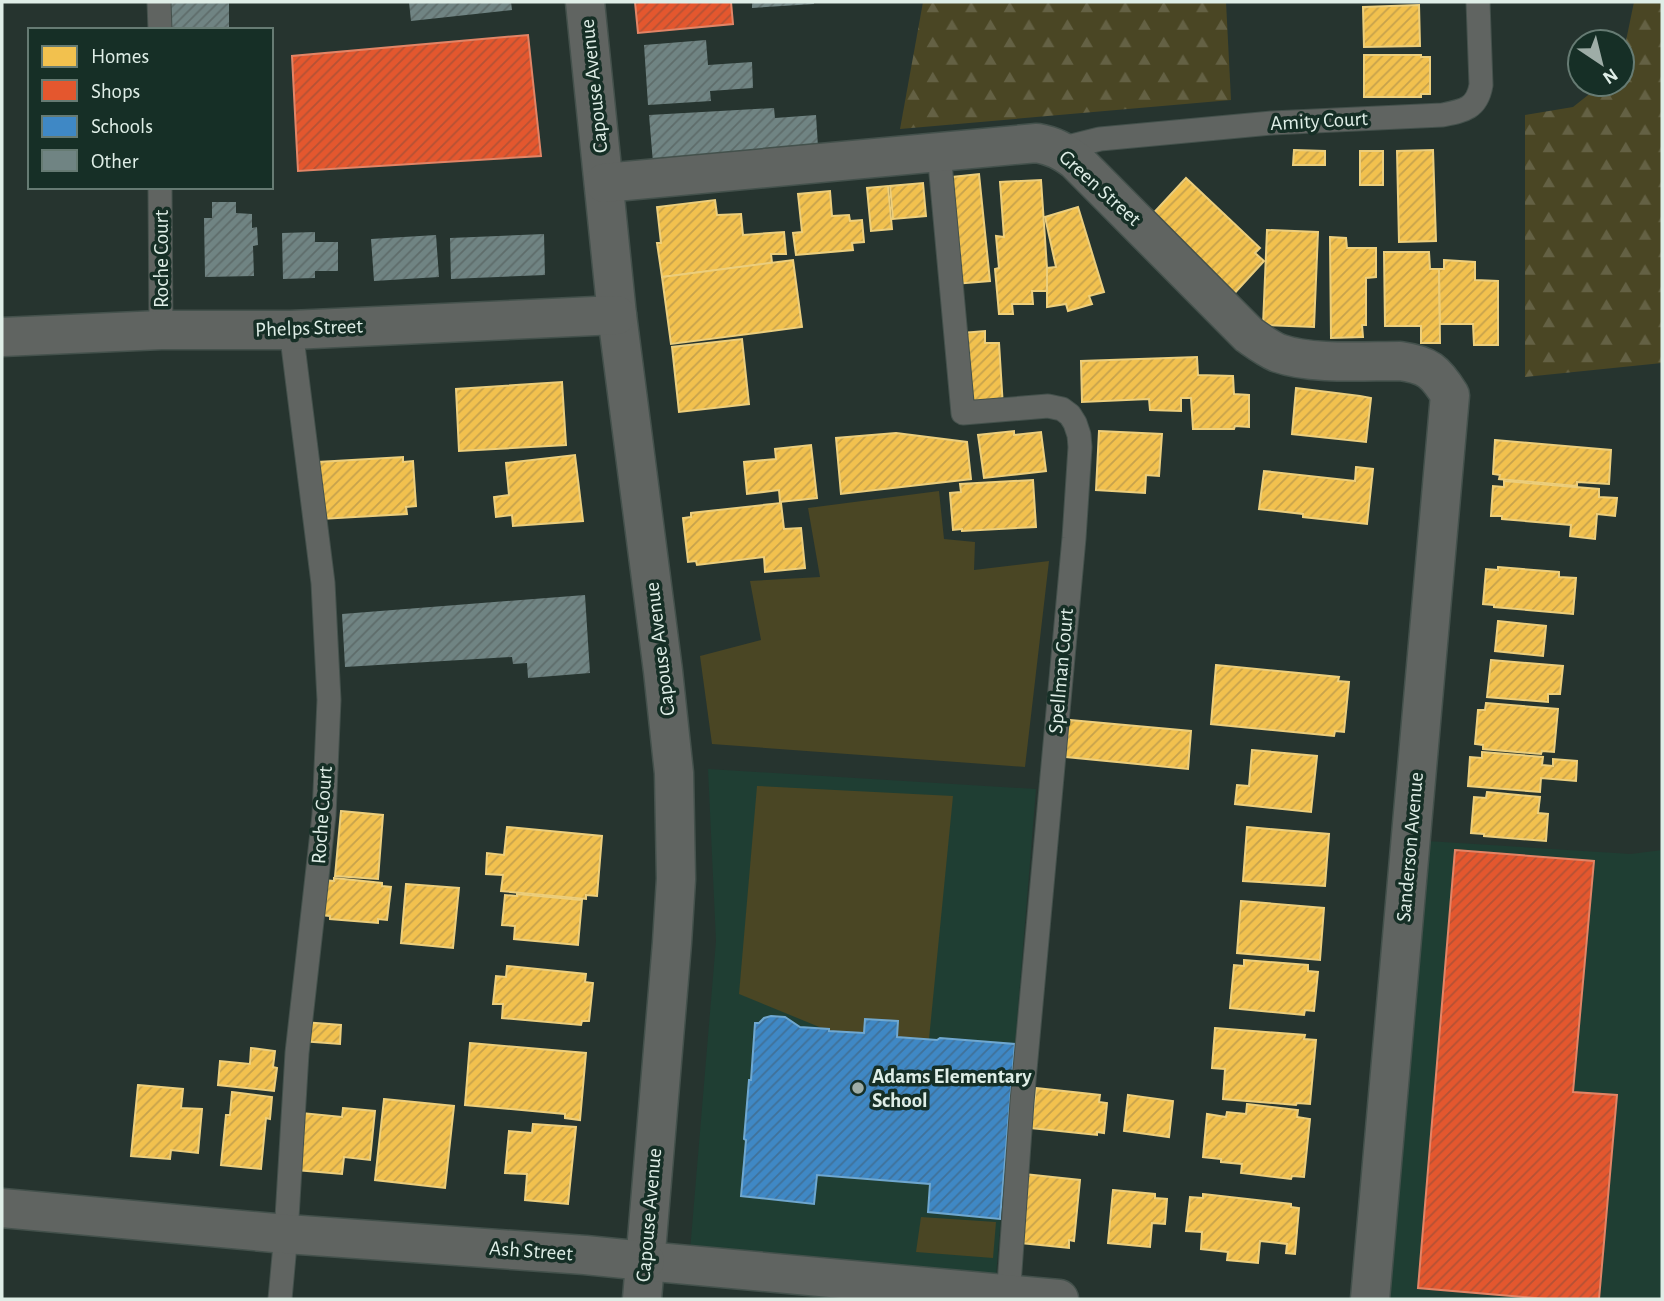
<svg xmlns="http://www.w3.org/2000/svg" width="1664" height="1301" viewBox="0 0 1664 1301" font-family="'Alegreya Sans',sans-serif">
<defs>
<pattern id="forest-firs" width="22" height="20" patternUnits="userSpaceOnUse" patternTransform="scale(1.75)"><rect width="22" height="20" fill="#4a4624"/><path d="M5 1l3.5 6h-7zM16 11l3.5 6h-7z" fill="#646144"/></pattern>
<pattern id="homes-hatch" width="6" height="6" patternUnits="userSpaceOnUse" patternTransform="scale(1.75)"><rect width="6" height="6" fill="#f2c14e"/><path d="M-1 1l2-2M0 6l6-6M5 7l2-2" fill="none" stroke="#c6a24c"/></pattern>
<pattern id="shops-hatch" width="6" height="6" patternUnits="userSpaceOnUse" patternTransform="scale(1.75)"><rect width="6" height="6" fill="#e4572e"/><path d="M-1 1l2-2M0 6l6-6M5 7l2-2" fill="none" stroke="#b45235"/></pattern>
<pattern id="schools-hatch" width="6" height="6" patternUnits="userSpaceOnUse" patternTransform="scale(1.75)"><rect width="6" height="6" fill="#3f88c5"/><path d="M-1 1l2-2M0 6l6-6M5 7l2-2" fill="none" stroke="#407198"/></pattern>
<pattern id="building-hatch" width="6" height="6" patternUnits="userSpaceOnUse" patternTransform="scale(1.75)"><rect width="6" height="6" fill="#708483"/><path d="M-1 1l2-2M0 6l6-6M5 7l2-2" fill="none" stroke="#5e6c6a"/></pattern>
</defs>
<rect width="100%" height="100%" fill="#26342f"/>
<g fill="#1f3e33">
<path d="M708,769L1036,789L996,1276L690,1251L716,941Z"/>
<path d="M1427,841L1631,854L1662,850V1299H1389Z"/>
</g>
<g fill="#4a4624">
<path d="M939,491L944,539L975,542L974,570L1049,561L1025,767L712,744L700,656L761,640L750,581L820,577L808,508Z"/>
<path d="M757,786L953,796L929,1039L829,1031L739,994Z"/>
<path d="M921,1217L996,1222L993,1258L916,1252Z"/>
</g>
<g fill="url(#forest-firs)">
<path d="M923,2H1226L1231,100L900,129Z"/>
<path d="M1634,2H1662V363L1525,377V115L1573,107L1602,84H1622V60Z"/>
</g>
<g fill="url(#homes-hatch)" stroke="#ecce7c" stroke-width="2">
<path d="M1419,5L1420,46L1364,47L1363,7Z"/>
<path d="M1364,55H1421V57H1430V94H1421V97H1364Z"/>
<path d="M1294,150L1325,151V165H1293Z"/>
<path d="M1433,150L1436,241L1399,242L1397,151Z"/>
<rect x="1360" y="151" width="23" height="34"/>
<path d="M979,174L990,281L954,284L943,178Z"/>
<path d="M1186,178L1260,248L1255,253L1264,261L1231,297L1148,219Z"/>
<path d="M1041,180L1047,268V291H1032L1033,304H1012L1013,314H999L995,269L999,268L996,236L1004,237L1000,182Z"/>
<path d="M923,183L926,216L893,219L890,186Z"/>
<path d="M888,186L892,229L871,231L867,188Z"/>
<path d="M830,191L832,216L849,215L850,221L862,220L864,242L852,243L853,250L796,255L793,233L802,232L798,194Z"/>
<path d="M715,200L717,215L741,214L743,235L784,232L786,254H771L772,263L662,277L657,243H661L657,207Z"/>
<path d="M1078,207L1104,292L1089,296L1092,304L1068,311L1066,304L1047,307V268L1056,267L1045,217Z"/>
<path d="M1267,230L1318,232L1314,327L1263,325Z"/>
<path d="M1330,237L1346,238L1347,248H1376V277L1366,278V325H1362L1363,337L1331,338Z"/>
<path d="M1384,252H1429L1430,269H1439L1440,343H1421V326H1385Z"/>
<path d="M793,260L802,327L671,344L662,277Z"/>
<path d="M1444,260L1475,262V280L1498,281V345H1474L1473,324H1440L1439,269H1444Z"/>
<path d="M985,331V343H999L1003,407L966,409L962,333Z"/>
<path d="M742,339L749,404L679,412L672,347Z"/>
<path d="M1197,357L1198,375L1233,376L1234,394L1249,395V427L1235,426L1234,429H1193L1191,398H1181V411L1150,410L1149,399L1082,402L1081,361Z"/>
<path d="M562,382L566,445L459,451L456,389Z"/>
<path d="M1296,388L1360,396L1371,398L1366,442L1292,434Z"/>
<path d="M1014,431V435L1041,432L1046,471L984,478L978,435Z"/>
<path d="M1099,431L1162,434L1159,476L1146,475L1145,493L1096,490Z"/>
<path d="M896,433L967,442L971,479L841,494L836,438Z"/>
<path d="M1495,440L1611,450L1609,484L1577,482V486L1499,479L1500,475L1493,474Z"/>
<path d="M811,445L817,498L780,502L779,490L747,494L744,462L776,459L775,449Z"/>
<path d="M575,455L583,521L513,526L512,515L496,517L494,497L509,495L506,463Z"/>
<path d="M403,457V462L413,461L416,506L406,507L407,514L321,519L318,462Z"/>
<path d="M1356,467L1373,469L1367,524L1303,517V514L1259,509L1264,471L1355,481Z"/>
<path d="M1033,480L1036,527L962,531V529L953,530L950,493L961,492L960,484Z"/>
<path d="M1504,481L1599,489V497L1617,498L1615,516L1597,514L1595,539L1570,536L1571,525L1502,519V516H1491L1493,486L1504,487Z"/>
<path d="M781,503L784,529L801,528L805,568L765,572L764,557L697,565L696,561L688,562L683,518L691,517V513Z"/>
<path d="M1498,567L1559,572V577L1576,578L1573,614L1494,607V605L1483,604L1486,569L1498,570Z"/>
<path d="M1498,621L1546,626L1543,656L1495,651Z"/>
<path d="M1491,660L1563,666L1560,694H1548V702L1487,697Z"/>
<path d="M1216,665L1339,677L1338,681L1349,682L1344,732L1335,731L1334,736L1211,724Z"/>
<path d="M1486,703L1558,709L1554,752L1542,751L1541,754L1483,749V745L1475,744L1478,710H1485Z"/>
<path d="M1059,719L1191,731L1188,769L1056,756Z"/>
<path d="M1252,750L1317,756L1311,812L1235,804L1237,785L1249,786Z"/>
<path d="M1482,752L1543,757L1542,765L1553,766V759L1577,761L1576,781L1541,778L1540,792L1468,786L1470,757L1482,758Z"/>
<path d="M1487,792L1540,797L1538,813L1548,814L1546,841L1484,836V834L1471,833L1474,797L1486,798Z"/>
<path d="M341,811L383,815L378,879L335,876Z"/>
<path d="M507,827L602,836L597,896L586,895V899L501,891L503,875L486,874L487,853L504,855Z"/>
<path d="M1247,827L1329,834L1325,886L1243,881Z"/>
<path d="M334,878L382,883V886L391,887L387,920L378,919V923L330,919V916L321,915L324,880L334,881Z"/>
<path d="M406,884L459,888L453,948L401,943Z"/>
<path d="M517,894L582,900L578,945L514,939L515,926L502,925L505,895L517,896Z"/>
<path d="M1241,901L1324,908L1320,960L1237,953Z"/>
<path d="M1244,960L1308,965V971L1318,972L1314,1011L1305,1010L1304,1015L1230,1008L1234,965L1244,966Z"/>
<path d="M507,966L586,974L585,982L593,983L589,1021H582L581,1025L502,1018L503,1004H493L496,976L506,977Z"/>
<path d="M303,1022L341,1025L340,1044L301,1041Z"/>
<path d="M1215,1028L1305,1035L1304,1039L1316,1040L1310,1104L1297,1103L1296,1105L1223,1099L1225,1069L1212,1068Z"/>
<path d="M470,1043L586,1053L580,1120L565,1118V1114L465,1105Z"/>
<path d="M251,1048L275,1051L273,1067L277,1068L274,1091L218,1085L220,1061L250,1064Z"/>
<path d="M138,1085L183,1089L181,1108L202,1109L198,1153L171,1150L170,1159L131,1156Z"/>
<path d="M1036,1088L1100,1095L1099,1102L1107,1103L1104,1133L1097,1132V1135L1031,1128Z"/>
<path d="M232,1092L272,1097L270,1119L266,1118L261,1169L221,1165L226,1115H230Z"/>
<path d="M1128,1095L1173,1101L1169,1137L1124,1131Z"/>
<path d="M384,1099L454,1106L445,1188L375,1180Z"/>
<path d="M1247,1104L1298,1110L1297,1117L1310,1119L1304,1177L1292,1176L1291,1179L1241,1173L1242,1164L1221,1162V1159L1203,1157L1207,1114L1226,1117L1227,1112L1246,1114Z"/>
<path d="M343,1108L375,1111L370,1160L344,1157L342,1174L296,1170L302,1113L342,1117Z"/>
<path d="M533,1124L576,1127L568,1204L525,1200L527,1174L505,1173L509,1131L532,1133Z"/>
<path d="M1024,1174L1080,1180L1074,1241L1069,1240V1248L1021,1243Z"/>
<path d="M1113,1190L1155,1194V1198L1167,1199L1165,1224L1152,1223L1150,1247L1108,1243Z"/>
<path d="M1203,1194L1291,1204V1207L1299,1208L1295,1254L1286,1253L1287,1244L1260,1241L1258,1263L1227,1260L1228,1252L1201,1249L1202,1232L1186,1231L1190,1197L1203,1198Z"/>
</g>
<g fill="url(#shops-hatch)" stroke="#e28466" stroke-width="2">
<path d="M635,2H731L733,24L638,33Z"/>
<path d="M528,35L541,156L298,171L292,56Z"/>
<path d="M1455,850L1594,861L1573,1092L1617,1095L1599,1299H1546L1418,1288Z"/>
</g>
<path fill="url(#schools-hatch)" stroke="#6fa7cf" stroke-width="2" d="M771,1016L785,1017L800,1027L829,1029V1031L864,1033L865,1019L898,1021L897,1037L937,1040L940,1038L1015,1044L1000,1219L928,1212L930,1184L817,1175L814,1204L741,1196L746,1140L744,1139L749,1080H751L755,1023H759L764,1018Z"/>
<g fill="url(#building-hatch)">
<rect x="163" y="2" width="66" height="28"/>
<path d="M409,2H511L512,10L411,21Z"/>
<path d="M752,2H814V4L752,8Z"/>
<path d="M706,40L708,65L752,62L753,88L710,91L711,101L648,105L644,45Z"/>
<path d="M774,108L775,118L816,115L818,147L653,163L649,115Z"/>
<path d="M212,202H236V213L252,214V228L257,227L258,245L253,246L254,276L205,277L204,218H212Z"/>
<path d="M315,232V242H338V271H315V278L283,279L282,233Z"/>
<path d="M544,234L545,275L451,279L450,238Z"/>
<path d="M436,235L439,277L374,281L371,239Z"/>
<path d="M585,595L590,673L528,678L527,663L513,664L512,657L345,667L342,614Z"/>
</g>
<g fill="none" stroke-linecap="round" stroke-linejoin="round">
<defs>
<g id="service">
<path d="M159,2L160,30"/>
<path d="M1060,149L1100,139L1272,123L1442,115C1463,111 1477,109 1481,85L1478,2"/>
<path d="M939,152L963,413L1048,406L1062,409L1070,415L1075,423L1079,435L1080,447L1074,538L1022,1102L1008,1299"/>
<path d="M160,187L161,330"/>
<path d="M280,1299L286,1234L297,1053L324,815L329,700L323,583L291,330"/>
</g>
<g id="minor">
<path d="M585,2L617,315L663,671L674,773L676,879L672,943L642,1299"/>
<path d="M604,183L1037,143C1053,146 1063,151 1076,161L1249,335C1259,342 1267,348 1278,353C1312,365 1363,361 1400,361C1428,365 1435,371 1450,395L1370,1299"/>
<path d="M2,337L161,330H291L617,315"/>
<path d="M645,1261L1059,1299"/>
</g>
<path id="tertiary" d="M2,1208L286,1234L585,1255L645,1261"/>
</defs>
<use href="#service" stroke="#44514c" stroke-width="25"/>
<use href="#minor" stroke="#44514c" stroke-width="41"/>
<use href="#tertiary" stroke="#44514c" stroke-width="41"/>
<use href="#service" stroke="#606461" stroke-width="23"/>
<use href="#minor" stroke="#606461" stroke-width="38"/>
<use href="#tertiary" stroke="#606461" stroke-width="38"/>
</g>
<circle fill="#9eada7" stroke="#162f26" stroke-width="2.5" cx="858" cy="1088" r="7"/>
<g text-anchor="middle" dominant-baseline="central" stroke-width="7" stroke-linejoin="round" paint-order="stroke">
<g font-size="21" fill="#dfeee7" stroke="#162f26">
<text transform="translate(594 86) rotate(-96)">Capouse Avenue</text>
<text transform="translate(1319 121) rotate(-3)">Amity Court</text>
<text transform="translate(1100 188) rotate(42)">Green Street</text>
<text transform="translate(161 259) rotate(-90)">Roche Court</text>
<text transform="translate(309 328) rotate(-2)">Phelps Street</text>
<text transform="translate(660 649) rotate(-97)">Capouse Avenue</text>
<text transform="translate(1061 671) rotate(-85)">Spellman Court</text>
<text transform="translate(322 815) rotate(-86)">Roche Court</text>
<text transform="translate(1410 847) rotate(-85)">Sanderson Avenue</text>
<text transform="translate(649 1215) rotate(-85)">Capouse Avenue</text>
<text transform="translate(531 1251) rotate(4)">Ash Street</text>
</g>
<g font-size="21" font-weight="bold" fill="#dfeee7" stroke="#162f26" text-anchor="start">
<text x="872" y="1076">Adams Elementary<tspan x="872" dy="24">School</tspan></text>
</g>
</g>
<rect width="1664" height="1301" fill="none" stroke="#dfeee7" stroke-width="7"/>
<rect x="28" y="28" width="245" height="161" fill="#162f26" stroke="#667b73" stroke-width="2"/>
<rect x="42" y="46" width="35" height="21" fill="#f2c14e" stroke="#667b73" stroke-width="2"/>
<text x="91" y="63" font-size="21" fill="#dfeee7">Homes</text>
<rect x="42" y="80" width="35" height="21" fill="#e4572e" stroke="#667b73" stroke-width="2"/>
<text x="91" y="98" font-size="21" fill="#dfeee7">Shops</text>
<rect x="42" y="116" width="35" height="21" fill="#3f88c5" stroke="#667b73" stroke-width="2"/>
<text x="91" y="133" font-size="21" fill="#dfeee7">Schools</text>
<rect x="42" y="150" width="35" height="21" fill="#708483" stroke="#667b73" stroke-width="2"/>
<text x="91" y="168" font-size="21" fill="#dfeee7">Other</text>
<g transform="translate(1601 63) rotate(145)"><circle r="33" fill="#162f26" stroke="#667b73" stroke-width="2"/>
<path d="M0-5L12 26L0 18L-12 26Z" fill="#9eada7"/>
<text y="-10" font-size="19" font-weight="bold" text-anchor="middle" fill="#dfeee7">N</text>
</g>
</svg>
